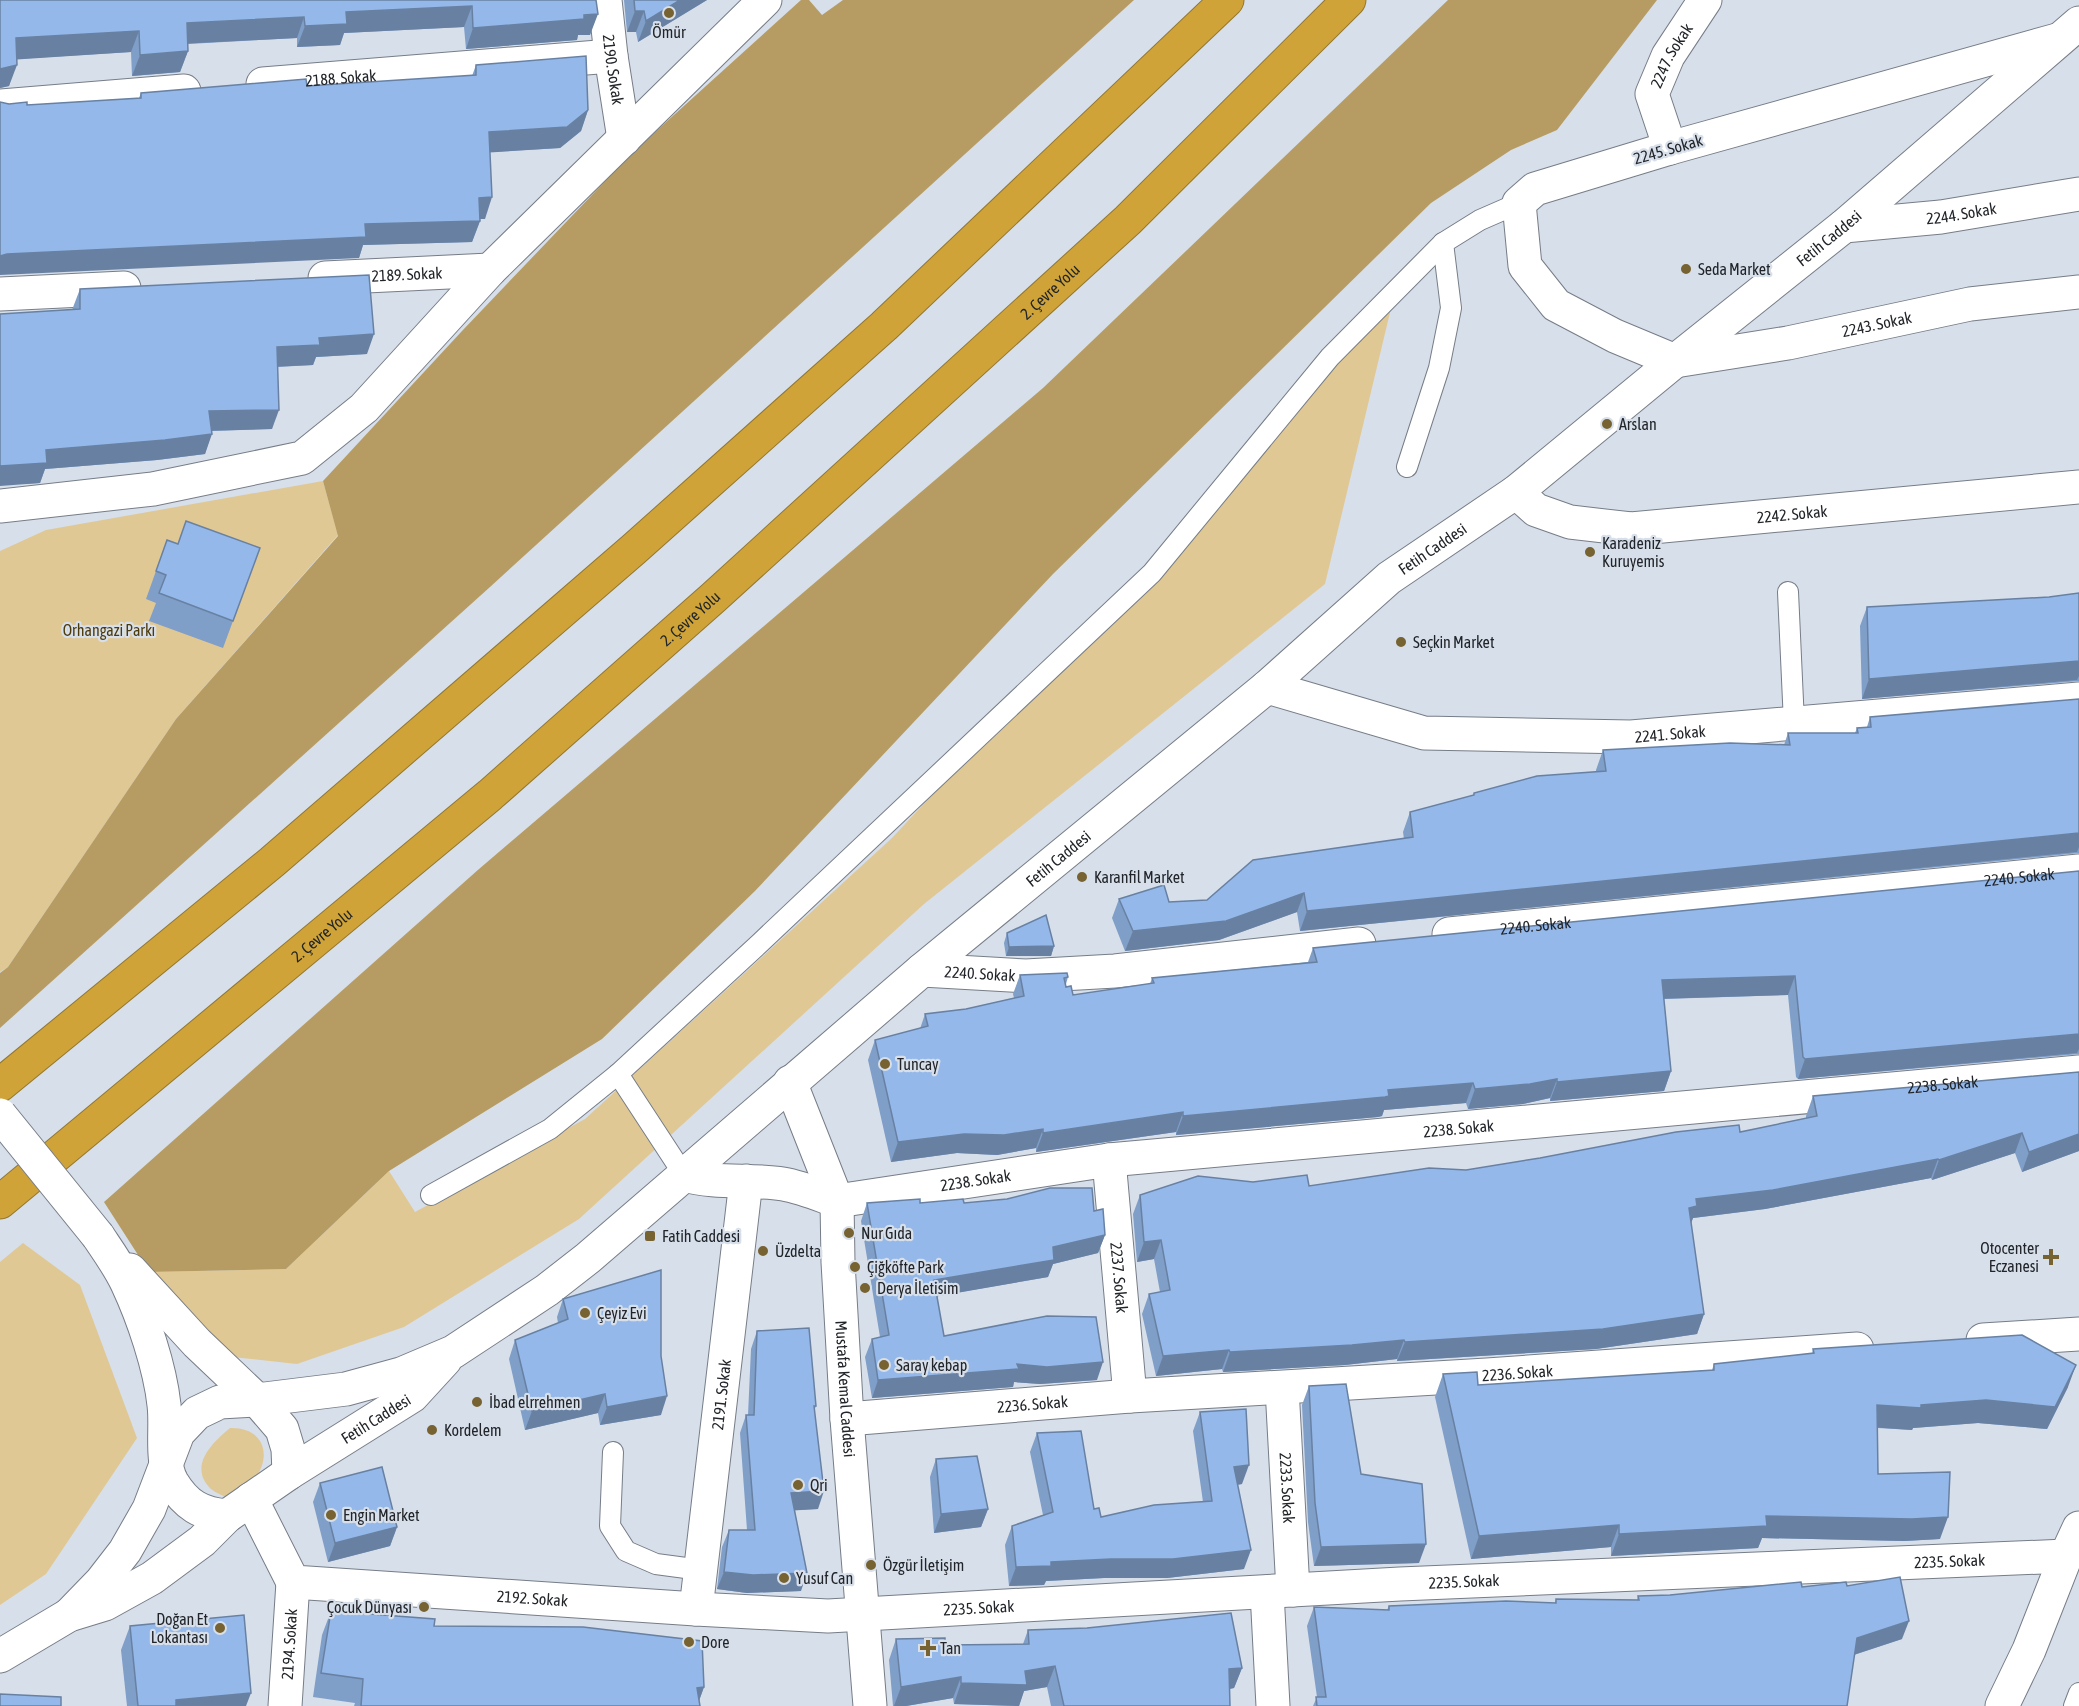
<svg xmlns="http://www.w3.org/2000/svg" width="2079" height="1706" viewBox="0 0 2079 1706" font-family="'Asap Condensed',sans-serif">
<rect width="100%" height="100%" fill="#d7dfea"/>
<g fill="#e0c895">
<path d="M1393,300L1325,584L924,904L579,1219L404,1327L297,1364L232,1357L149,1272L286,1269L389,1171L415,1212L585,1119L892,838Z"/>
<path d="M323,481L338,535L176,719L8,967L0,972V551L46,530Z"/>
<path d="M23,1243L80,1285L137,1438L46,1574L0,1605V1262Z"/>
<path d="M230,1428C281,1427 270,1488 225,1497C220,1494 212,1491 209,1487C189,1465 213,1442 230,1428Z"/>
</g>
<g fill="#b69c63">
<path d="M801,0H809L822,15L843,0H1134L490,587L0,1028V973L8,967L176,719L338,536L323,481L462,331L633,152Z"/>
<path d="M1448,0H1657L1557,130L1511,150L1431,203L1053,574L755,891L602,1039L389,1171L286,1269L149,1272L104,1202L479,869L1043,388Z"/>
</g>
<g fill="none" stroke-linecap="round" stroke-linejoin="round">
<defs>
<g id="lane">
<path d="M1407,467L1439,368L1451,308L1443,243"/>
<path d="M1788,592L1794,723"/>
<path d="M618,1074L684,1175"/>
<path d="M431,1195L550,1129L618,1074L760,943L1152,573L1330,357L1443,243L1480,220L1519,203"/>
<path d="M613,1452L610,1526L626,1551L656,1564L701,1570"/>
<path d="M2074,1706L2079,1693"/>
</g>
<g id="street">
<path id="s1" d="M605,0L611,56L624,139"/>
<path id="s2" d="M2057,40L1670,148L1535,189L1519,203L1525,266L1556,305L1615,336L1675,361L1788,343L1970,304L2079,292"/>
<path id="s3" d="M263,84L611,56"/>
<path d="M0,106L184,91"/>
<path id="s4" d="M1670,148L1652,94L1668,56L1705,0"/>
<path id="s5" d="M1844,226L1941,217L2079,194"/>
<path id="s6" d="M325,278L490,270"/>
<path d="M0,294L124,288"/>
<path id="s7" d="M1516,492L1536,510L1570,522L1631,529L2079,487"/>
<path id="s8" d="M1267,687L1424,733L1631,737L2079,699"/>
<path id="s9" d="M1449,934L2079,871"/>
<path id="s10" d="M922,970L1026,976L1115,971L1359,944"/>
<path id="s11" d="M1109,1160L1130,1396"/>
<path id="s12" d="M837,1201L1109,1160L2079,1072"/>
<path d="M1983,1340L2079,1334"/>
<path id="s13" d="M1282,1388L1293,1590"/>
<path id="s14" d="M847,1419L1130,1396L1487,1375L1857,1349"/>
<path id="s15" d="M251,1499L293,1582L696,1609L828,1616L1400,1584L2066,1556"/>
<path d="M1267,1592L1273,1706"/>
<path id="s16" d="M696,1609L746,1181"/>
<path id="s17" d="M285,1706L293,1582"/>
</g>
<g id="secondary">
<path d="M0,506L153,489L302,458L364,408L490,270L765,0"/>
<path id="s18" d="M790,1082L837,1201L838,1262L847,1419L870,1706"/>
<path d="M684,1175C716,1184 750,1179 783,1184C801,1187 820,1195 837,1201"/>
<path d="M98,1236C108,1251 119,1266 127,1283C143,1317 160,1367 164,1405C167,1428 160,1460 172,1482C186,1505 201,1514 227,1516"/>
<path d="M130,1270L197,1343L257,1400L282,1429L288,1449L289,1473"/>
<path id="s19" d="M69,1615L101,1582L125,1551L149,1509L178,1433L197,1413L220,1402L257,1400L346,1389L401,1374L453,1352L547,1290L588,1258L922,970L1267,687L1389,578L1516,492L1675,361L1844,226L2079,23"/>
<path id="s20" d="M0,1656L69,1615L105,1604L152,1578L202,1541L227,1516L289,1473L412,1396L445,1360"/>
<path d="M2002,1706L2029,1650L2066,1556L2079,1528"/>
</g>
<g id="highway">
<path d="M0,1085L272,862L634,549L884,326L1227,0"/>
<path id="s21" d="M0,1202L490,795L713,598L1128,220L1349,0"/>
</g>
</defs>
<use href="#lane" stroke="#767d87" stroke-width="22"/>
<use href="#street" stroke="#767d87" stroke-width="35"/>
<use href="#secondary" stroke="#767d87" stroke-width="35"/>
<use href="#highway" stroke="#927732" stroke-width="35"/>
<use href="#lane" stroke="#fff" stroke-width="20"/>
<use href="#street" stroke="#fff" stroke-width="33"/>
<use href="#secondary" stroke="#fff" stroke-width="33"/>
<use href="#highway" stroke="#cfa338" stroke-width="33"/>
<defs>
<path id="secondary-bridge" d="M0,1115L98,1236"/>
</defs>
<use href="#secondary-bridge" stroke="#767d87" stroke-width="35" stroke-linecap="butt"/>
<use href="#secondary-bridge" stroke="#fff" stroke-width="33"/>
</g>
<g fill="#7f9ec8">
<path d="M0,0H596L590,35H578L577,40L466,49L464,27L344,33L340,45L297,47V38L188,44V51L180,72L132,76L131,52L17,59L9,86L0,88Z"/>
<path d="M624,0H707L638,42L636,32H627Z"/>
<path d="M476,65L588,110L581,131L560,148L490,152L485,219H480V221L472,242L363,245L359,258L9,104L27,105L139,98L141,93L307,86L472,76Z"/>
<path d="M80,289L367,354L316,357L313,365L277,367L272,429L212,431L205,454L157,460L45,469L40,483L26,484L72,310Z"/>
<path d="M167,540L178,544L260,548L223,648L149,621L156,603L146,599Z"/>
<path d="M2079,593V681L1862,699L1860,626L1867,607L2049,597Z"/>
<path d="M2079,699V853L1300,931L1297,912L1219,940L1125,951L1112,918L1119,899L1169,902L1207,900L1404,839L1403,832L1410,812L1473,796L1474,793L1596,772V770L1603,750L1784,745L1788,733H1855L1857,728L1867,727L1870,717Z"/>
<path d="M2079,871V1054L1798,1079L1796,1077L1788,995L1664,999L1671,1071L1664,1091L1550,1101V1098L1523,1104L1468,1109L1466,1103L1384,1110L1382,1116L1378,1117L1176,1135V1132L1036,1152V1148L997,1155L957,1153L891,1162L868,1060L875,1040L920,1029L925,1014L966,1009L1014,998L1013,994L1020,975L1068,977L1066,984V987L1073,995L1150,984L1152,978L1308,962L1313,948Z"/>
<path d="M1007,933L1054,946L1051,956H1006L1004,943Z"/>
<path d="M2079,1072V1151L2022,1172L2015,1153L1932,1180L1931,1178L1765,1209L1693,1218L1691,1223L1704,1314L1697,1334L1596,1349L1397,1361V1359L1345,1365L1223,1372L1222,1369L1156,1376L1142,1314L1149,1294L1160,1292L1154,1259L1137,1262L1133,1214L1140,1195L1253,1182L1309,1186L1466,1170L1740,1132L1806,1118V1116L1813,1096Z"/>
<path d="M867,1203H964L1094,1211L1105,1235L1098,1253L1053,1264L1048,1277L937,1296L944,1336L1097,1380L1040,1384L1014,1382L1013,1387L872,1398L865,1357L872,1339L880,1337L861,1221Z"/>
<path d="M563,1299L661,1415L600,1425L598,1413L525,1430L509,1359L515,1340L558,1323L557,1317Z"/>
<path d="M757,1331L816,1406L814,1411L818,1509L795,1510L801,1591L747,1593L717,1589L722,1547L729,1530H747L740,1433L746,1415H748L751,1349Z"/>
<path d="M1813,1349L2068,1387L2047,1429L1978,1423L1913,1428L1912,1430L1878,1428V1474L1940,1539L1904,1541L1762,1538L1758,1548L1611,1556V1547L1471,1559L1435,1397L1443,1374L1478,1385L1712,1370L1714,1364L1812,1354Z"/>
<path d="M1309,1386L1361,1474L1419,1563L1314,1566L1308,1522L1302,1405Z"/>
<path d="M1200,1412L1242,1484L1237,1485L1244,1569L1167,1578H1104L1046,1581L1044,1585L1009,1586L1005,1545L1012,1526L1043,1515L1030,1452L1037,1433L1101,1517L1203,1502L1193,1431Z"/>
<path d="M936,1459L988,1509L981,1527L934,1533L930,1477Z"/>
<path d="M320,1483L397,1527L390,1546L328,1562L313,1502Z"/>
<path d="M1847,1586L1902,1639L1854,1655L1847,1706H1313L1317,1697L1307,1626L1314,1607L1387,1610L1389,1606L1555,1603L1556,1599L1637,1600L1638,1596L1670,1595L1802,1587Z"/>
<path d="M331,1611L434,1626L704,1687L699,1701L700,1706H354L355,1703L313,1697L322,1635Z"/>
<path d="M130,1626L246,1706H127L121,1650Z"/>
<path d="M1028,1630L1242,1668L1234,1688L1230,1689V1706H1051L1047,1687L1024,1691L1019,1706L954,1704L953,1698L906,1706H893L889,1660L896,1639L945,1645L1023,1644Z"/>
</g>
<g fill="#6881a3">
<path d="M680,0H707L638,42L646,21Z"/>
<path d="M472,6L464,27L344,33L340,45L297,47L305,26L346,12Z"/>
<path d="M635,11H644L636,32H627Z"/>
<path d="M598,14L590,35H578L577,40L466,49L473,28Z"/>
<path d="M304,17L297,38L179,44L187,23Z"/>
<path d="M139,31L131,52L9,60L16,38Z"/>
<path d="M188,51L180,72L132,76L140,55Z"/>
<path d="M17,65L9,86L0,88V69Z"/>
<path d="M588,110L581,131L560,148L481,153L489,132Z"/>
<path d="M492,197L485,219H471L479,198Z"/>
<path d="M480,221L472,242L363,245L359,258L0,275V256L7,254L365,224Z"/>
<path d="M374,334L367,354L316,357L313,365L270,367L277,347L319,338Z"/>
<path d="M279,410L272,429L202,431L209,411Z"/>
<path d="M212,434L205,454L157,460L45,469L40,483L0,486V466L46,450Z"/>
<path d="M2079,661V676L2077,680L1862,699L1869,679Z"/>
<path d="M2079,833V847L2077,852L1300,931L1307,911Z"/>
<path d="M1304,893L1297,912L1219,940L1125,951L1133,931Z"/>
<path d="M1054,946L1051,956H1006L1009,947Z"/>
<path d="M1795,976L1788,995L1655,999L1662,980Z"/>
<path d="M2079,1034V1049L2077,1053L1798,1079L1805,1059Z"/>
<path d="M1671,1071L1664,1091L1550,1101L1557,1082Z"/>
<path d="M1557,1079L1550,1098L1523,1104L1468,1109L1475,1089Z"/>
<path d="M1473,1083L1466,1103L1384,1110L1382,1116L1378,1117L1176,1135L1183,1116L1388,1090Z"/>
<path d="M1183,1112L1176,1132L1036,1152L1043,1133Z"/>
<path d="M1043,1129L1036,1148L997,1155L957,1153L891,1162L898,1142L964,1134Z"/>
<path d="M2022,1133L2015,1153L1932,1180L1939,1160Z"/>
<path d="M2079,1134V1151L2022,1172L2029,1152Z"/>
<path d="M1938,1159L1931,1178L1765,1209L1693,1218L1690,1226L1689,1208L1696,1199Z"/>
<path d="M1105,1235L1098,1253L1053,1264L1048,1277L928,1298L934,1280L1053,1247Z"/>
<path d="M1161,1240L1154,1259L1137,1262L1144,1242Z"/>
<path d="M1704,1314L1697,1334L1596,1349L1397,1361L1405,1342Z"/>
<path d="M1404,1340L1397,1359L1345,1365L1223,1372L1230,1352Z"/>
<path d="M1229,1350L1222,1369L1156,1376L1163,1356Z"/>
<path d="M1103,1362L1097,1380L1040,1384L1014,1382L1013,1387L872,1398L878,1380L1017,1364Z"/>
<path d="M2076,1365L2068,1387L2047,1429L1978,1423L1913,1428L1912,1430L1869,1427L1877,1405Z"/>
<path d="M605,1394L598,1413L525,1430L532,1411Z"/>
<path d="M667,1396L661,1415L600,1425L607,1407Z"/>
<path d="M1249,1465L1242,1484L1227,1486L1234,1467Z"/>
<path d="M824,1491L818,1509L785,1511L791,1493Z"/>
<path d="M988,1509L981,1527L934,1533L941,1514Z"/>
<path d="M1766,1516L1948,1517L1940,1539L1904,1541L1762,1538L1758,1548L1611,1556L1619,1534Z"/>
<path d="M1619,1525L1611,1547L1471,1559L1479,1536Z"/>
<path d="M397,1527L390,1546L328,1562L335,1543Z"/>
<path d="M1426,1544L1419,1563L1314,1566L1321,1547Z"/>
<path d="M1251,1550L1244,1569L1167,1578H1104L1046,1581L1044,1585L1009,1586L1016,1567L1051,1562Z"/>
<path d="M724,1572L807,1573L801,1591L747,1593L717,1589Z"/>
<path d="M1909,1621L1902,1639L1850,1656L1857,1638Z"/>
<path d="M1055,1666L1047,1687L1024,1691L1019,1706L954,1704L961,1683Z"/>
<path d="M1242,1668L1234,1688L1222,1690L1229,1669Z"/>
<path d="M961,1677L953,1698L906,1706H894L901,1687Z"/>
<path d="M704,1687L697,1706V1688Z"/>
<path d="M251,1693L246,1706H174L176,1700Z"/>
</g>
<g fill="#94b8e9" stroke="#6881a3" stroke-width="1.5">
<path d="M0,0H596L598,14L584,15V19L473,28L472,6L346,12L347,24L305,26L304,17L187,23L188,51L140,55L139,31L16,38L17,65L0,69Z"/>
<path d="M634,0H680L646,21L644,11H635Z"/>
<path d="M586,56L588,110L567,127L489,132L492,197L479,198L480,221L365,224L366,237L7,254L0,256V102L9,104L27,102V105L141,98V93L306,79L307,86L476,75V65Z"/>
<path d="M369,275L374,334L319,338L320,345L277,347L279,410L209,411L212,434L165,440L46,450L47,463L0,466V314L80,309V289Z"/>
<path d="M186,521L260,548L233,621L159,593L166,575L156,571L167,540L178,544Z"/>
<path d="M2079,593V661L1869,679L1867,607L2049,597Z"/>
<path d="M2079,699V833L1307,911L1304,893L1226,921L1133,931L1119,899L1164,885L1169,902L1207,900L1253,860L1413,837L1410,812L1474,795V793L1537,776L1606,771L1603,750L1730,743L1790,745L1788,733H1858L1857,728L1871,727L1870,717Z"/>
<path d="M2079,871V1034L1805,1059L1803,1057L1795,976L1662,980L1671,1071L1557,1082V1079L1530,1084L1475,1089L1473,1083L1388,1090L1389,1096L1385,1097L1183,1116V1112L1043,1133V1129L1004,1135L964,1134L898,1142L875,1040L928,1026L925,1014L966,1009L1024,996L1020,975L1067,973L1068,977L1064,978L1066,987L1071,986L1073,995L1154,983L1152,978L1317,962L1313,948Z"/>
<path d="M1046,915L1054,946L1009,947L1007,933Z"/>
<path d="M2079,1072V1134L2029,1152L2022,1133L1939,1160L1938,1159L1773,1190L1696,1199L1697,1206L1689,1208L1704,1314L1603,1329L1405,1342L1404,1340L1352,1345L1230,1352L1229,1350L1163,1356L1149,1294L1170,1290L1161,1240L1144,1242L1140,1195L1198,1176L1253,1182L1307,1175L1309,1186L1429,1168L1466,1170L1540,1158L1676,1132L1739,1125L1740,1132L1817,1116L1813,1096Z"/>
<path d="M1050,1188H1092L1094,1211L1103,1209L1105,1235L1053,1247L1054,1260L934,1280L944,1336L1047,1316L1096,1317L1103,1362L1047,1367L1017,1364L1019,1369L878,1380L872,1339L889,1335L867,1203L920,1199V1203L963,1199L964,1203L1007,1199Z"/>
<path d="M661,1270V1356L667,1396L607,1407L605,1394L532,1411L515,1340L568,1319L563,1299Z"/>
<path d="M809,1328L816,1406H814L824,1491L791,1493L807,1573L753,1575L724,1572L729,1530H755L746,1415H754L757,1331Z"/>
<path d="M2022,1335L2076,1365L2055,1407L1986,1400L1921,1405V1408L1877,1405L1878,1474L1950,1472L1948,1517L1912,1519L1766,1516L1767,1526L1619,1534V1525L1479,1536L1443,1374L1477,1372L1478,1385L1714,1370V1364L1814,1353L1813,1349Z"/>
<path d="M1346,1384L1361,1474L1422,1484L1426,1544L1321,1547L1315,1503L1309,1386Z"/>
<path d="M1246,1409L1249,1465L1234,1467L1251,1550L1173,1559H1111L1051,1562V1566L1016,1567L1012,1526L1053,1512L1037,1433L1081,1431L1094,1509L1099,1508L1101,1517L1154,1505L1212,1501L1200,1412Z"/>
<path d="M977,1456L988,1509L941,1514L936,1459Z"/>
<path d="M382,1467L397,1527L335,1543L320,1483Z"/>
<path d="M1900,1577L1909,1621L1857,1638L1847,1706H1317L1316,1697H1326L1314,1607L1389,1610V1606L1506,1601L1556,1603V1599L1639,1600L1638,1596L1670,1595L1801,1582L1802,1587L1846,1582L1847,1586Z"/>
<path d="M331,1611L435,1619L434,1626L583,1627L702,1641L704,1687L697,1688L700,1706H361L363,1679L321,1673Z"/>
<path d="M1231,1613L1242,1668L1229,1669L1230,1706H1064L1055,1666L1025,1671L1027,1685L961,1683V1677L901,1687L896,1639L945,1638V1645L1029,1644L1028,1630L1087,1628Z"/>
<path d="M244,1615L251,1693L176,1700V1706H138L130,1626Z"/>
<path d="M0,1694L61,1697V1706H0Z"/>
</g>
<g fill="#776231" stroke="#d7dfea" stroke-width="2">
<circle cx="669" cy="13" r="6"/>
<circle cx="1686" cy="269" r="6"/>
<circle cx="1607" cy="424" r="6"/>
<circle cx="1590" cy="552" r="6"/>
<circle cx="1401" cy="642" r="6"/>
<circle cx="1082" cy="877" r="6"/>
<circle cx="885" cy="1064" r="6"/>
<circle cx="849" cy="1233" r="6"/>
<rect x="644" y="1230" width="12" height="12" rx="3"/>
<circle cx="763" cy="1251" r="6"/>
<path d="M2048 1248h6v6h6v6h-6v6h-6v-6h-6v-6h6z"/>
<circle cx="855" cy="1267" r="6"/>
<circle cx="865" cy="1288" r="6"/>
<circle cx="585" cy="1313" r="6"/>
<circle cx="884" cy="1365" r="6"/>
<circle cx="477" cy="1402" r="6"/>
<circle cx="432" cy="1430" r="6"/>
<circle cx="798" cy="1485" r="6"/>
<circle cx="331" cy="1515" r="6"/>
<circle cx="871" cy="1565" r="6"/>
<circle cx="784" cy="1578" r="6"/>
<circle cx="424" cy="1607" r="6"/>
<circle cx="220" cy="1628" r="6"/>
<circle cx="689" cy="1642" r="6"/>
<path d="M925 1639h6v6h6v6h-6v6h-6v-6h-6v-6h6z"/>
</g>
<g text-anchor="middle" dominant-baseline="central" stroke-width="4.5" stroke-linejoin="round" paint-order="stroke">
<g font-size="16" fill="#212428" stroke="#d7dfea" text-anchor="start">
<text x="669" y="32" text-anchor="middle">Ömür</text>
<text x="1698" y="269">Seda Market</text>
<text x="1619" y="424">Arslan</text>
<text x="1602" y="543">Karadeniz<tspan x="1602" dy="18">Kuruyemis</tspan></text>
<text x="1413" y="642">Seçkin Market</text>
<text x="1094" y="877">Karanfil Market</text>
<text x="897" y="1064">Tuncay</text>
<text x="861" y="1233">Nur Gıda</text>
<text x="662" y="1236">Fatih Caddesi</text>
<text x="2039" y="1248" text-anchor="end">Otocenter<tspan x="2039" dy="18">Eczanesi</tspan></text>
<text x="775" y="1251">Üzdelta</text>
<text x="867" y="1267">Çiğköfte Park</text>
<text x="877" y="1288">Derya İletisim</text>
<text x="597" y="1313">Çeyiz Evi</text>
<text x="896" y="1365">Saray kebap</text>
<text x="489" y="1402">İbad elrrehmen</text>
<text x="444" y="1430">Kordelem</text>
<text x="810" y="1485">Qri</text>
<text x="343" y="1515">Engin Market</text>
<text x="883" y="1565">Özgür İletişim</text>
<text x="796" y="1578">Yusuf Can</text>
<text x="412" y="1607" text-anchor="end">Çocuk Dünyası</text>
<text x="208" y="1619" text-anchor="end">Doğan Et<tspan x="208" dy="18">Lokantası</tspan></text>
<text x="701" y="1642">Dore</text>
<text x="940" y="1648">Tan</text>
</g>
<g font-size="16" fill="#212428" stroke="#d7dfea">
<text stroke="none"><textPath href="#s4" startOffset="100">2247. Sokak</textPath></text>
<text stroke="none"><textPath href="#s1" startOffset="70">2190. Sokak</textPath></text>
<text stroke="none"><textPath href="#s3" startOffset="78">2188. Sokak</textPath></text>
<text transform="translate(1668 149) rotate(-16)">2245. Sokak</text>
<text stroke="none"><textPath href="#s5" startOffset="118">2244. Sokak</textPath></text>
<text stroke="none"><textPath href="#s19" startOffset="2280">Fetih Caddesi</textPath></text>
<text stroke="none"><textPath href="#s6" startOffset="82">2189. Sokak</textPath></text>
<text stroke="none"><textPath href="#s21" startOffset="1390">2. Çevre Yolu</textPath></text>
<text stroke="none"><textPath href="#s2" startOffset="1014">2243. Sokak</textPath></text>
<text stroke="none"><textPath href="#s7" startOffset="286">2242. Sokak</textPath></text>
<text stroke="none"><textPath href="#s19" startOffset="1776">Fetih Caddesi</textPath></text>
<text stroke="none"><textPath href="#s21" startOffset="904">2. Çevre Yolu</textPath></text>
<text stroke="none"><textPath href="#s8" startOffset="410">2241. Sokak</textPath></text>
<text stroke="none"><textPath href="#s19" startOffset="1290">Fetih Caddesi</textPath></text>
<text stroke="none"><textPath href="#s9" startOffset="573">2240. Sokak</textPath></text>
<text stroke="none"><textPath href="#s9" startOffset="87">2240. Sokak</textPath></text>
<text stroke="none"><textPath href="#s21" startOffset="418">2. Çevre Yolu</textPath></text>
<text stroke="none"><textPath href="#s10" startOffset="58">2240. Sokak</textPath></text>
<text stroke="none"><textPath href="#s12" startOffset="1112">2238. Sokak</textPath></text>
<text stroke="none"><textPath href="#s12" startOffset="626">2238. Sokak</textPath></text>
<text stroke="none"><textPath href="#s12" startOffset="140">2238. Sokak</textPath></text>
<text stroke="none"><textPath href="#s11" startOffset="118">2237. Sokak</textPath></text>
<text stroke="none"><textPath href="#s14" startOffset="672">2236. Sokak</textPath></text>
<text stroke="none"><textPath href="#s18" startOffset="316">Mustafa Kemal Caddesi</textPath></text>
<text stroke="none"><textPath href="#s16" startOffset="216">2191. Sokak</textPath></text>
<text stroke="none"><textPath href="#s14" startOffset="186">2236. Sokak</textPath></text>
<text stroke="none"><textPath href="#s20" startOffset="447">Fetih Caddesi</textPath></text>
<text stroke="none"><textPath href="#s13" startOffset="100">2233. Sokak</textPath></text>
<text stroke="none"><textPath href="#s15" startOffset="1752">2235. Sokak</textPath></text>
<text stroke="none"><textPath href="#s15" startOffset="1266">2235. Sokak</textPath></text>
<text stroke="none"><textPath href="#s15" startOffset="333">2192. Sokak</textPath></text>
<text stroke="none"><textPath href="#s15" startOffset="780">2235. Sokak</textPath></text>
<text stroke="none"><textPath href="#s17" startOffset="62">2194. Sokak</textPath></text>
</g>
<g font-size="16" fill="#4d3a0b" stroke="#d7dfea">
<text x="109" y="630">Orhangazi Parkı</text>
</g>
</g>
</svg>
